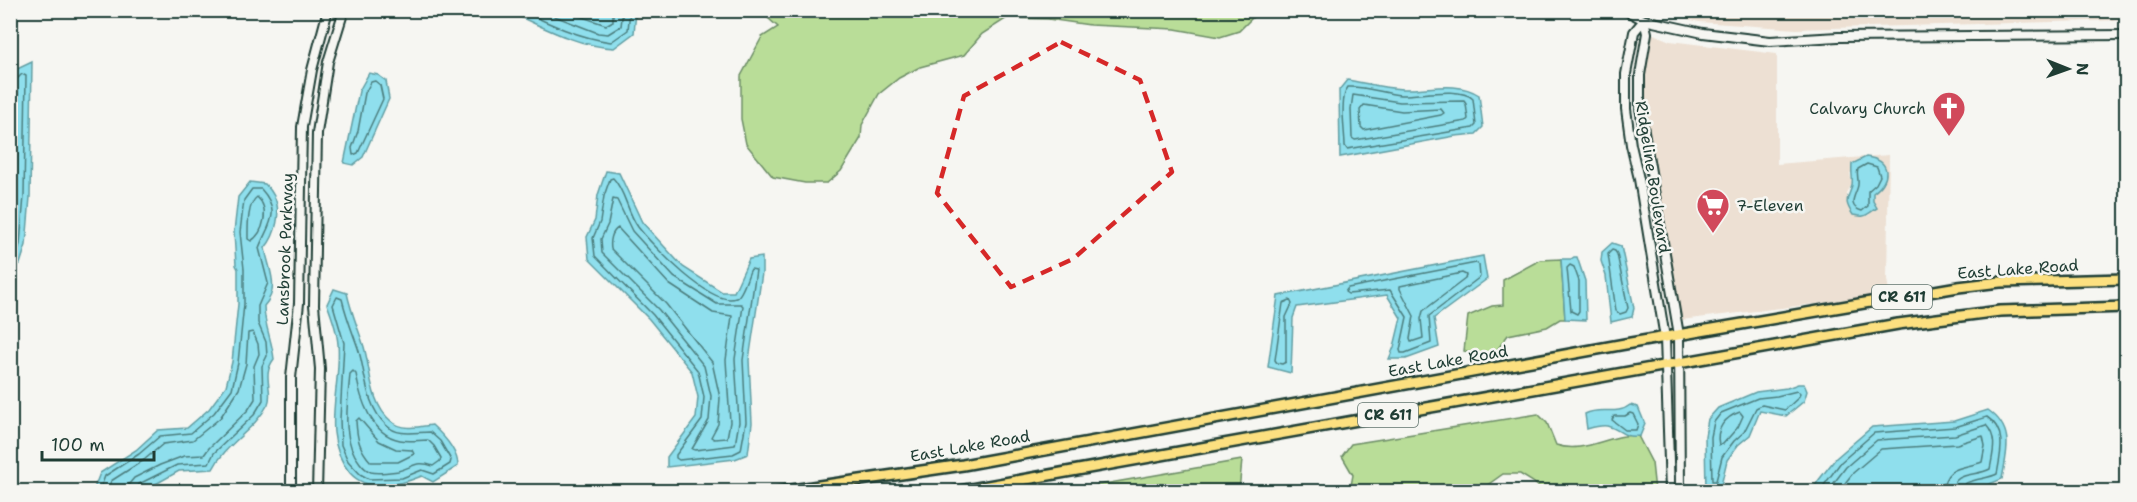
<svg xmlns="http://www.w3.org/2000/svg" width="2137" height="502" viewBox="0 0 2137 502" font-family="'Shantell Sans',sans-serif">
<rect width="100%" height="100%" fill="#f6f6f2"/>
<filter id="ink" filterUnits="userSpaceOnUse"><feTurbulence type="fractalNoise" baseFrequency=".0167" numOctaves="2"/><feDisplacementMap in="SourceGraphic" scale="12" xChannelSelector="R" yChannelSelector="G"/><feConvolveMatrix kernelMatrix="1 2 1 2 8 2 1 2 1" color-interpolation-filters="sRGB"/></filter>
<g filter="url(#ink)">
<g fill="#ede0d3" fill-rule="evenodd">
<path d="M2126,10V20L1796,29L1699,22L1657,11Z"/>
<path d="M1651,33L1670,41L1777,54V164L1889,155L1887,280L1890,295L1681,320L1645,108L1644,76ZM1885,167V182L1873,193L1872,211L1869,215L1862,217L1852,214L1849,208L1847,193L1852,184L1850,173Z"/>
</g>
<g fill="#b9dd98" stroke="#6c8d66" stroke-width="1.5">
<path d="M760,11H1259L1239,31L1220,37L1175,29L1090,25L1048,19L1007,18L982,34L964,55L920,67L899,78L879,94L862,125L861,138L841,171L827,183H805L773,177L746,144L741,119V76L762,37L778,27Z"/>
<path d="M1561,259L1565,319H1560L1547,327L1508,335L1492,357H1479L1464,351L1468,316L1492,306L1503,305V280L1540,260Z"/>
<path d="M1538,414L1547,423L1556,445C1580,453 1600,440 1624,436C1628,435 1634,436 1638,436L1652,463L1655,491H1544L1533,482L1520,474H1503L1479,491H1350L1353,475L1342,456L1351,444Z"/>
<path d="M1242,460L1239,491H1064Z"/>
</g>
<g fill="#8fdfed" stroke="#629ea3" stroke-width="1.5">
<path d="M512,10L636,11L634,33L614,48C580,47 542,27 512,13Z"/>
<path d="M32,62L30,197L26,245L20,264L11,270V79L15,70Z"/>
<path d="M369,73L378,75L386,81L389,99L363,157L353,165L344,163L359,91Z"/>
<path d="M1347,80C1365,83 1383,88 1402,89C1427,90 1457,80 1479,95L1483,127L1476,134L1455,136L1340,157L1339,90Z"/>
<path d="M1866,157C1892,160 1891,180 1873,193V201L1877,208C1865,215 1867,218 1853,215C1842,198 1849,200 1852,185C1853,179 1851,172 1852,164Z"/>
<path d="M606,171L619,173L642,222L683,267L722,292H734L749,259L762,257V273L749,360L752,423L748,454L735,459L667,467V457L696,418L698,397L692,372L649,319L589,259L587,237L595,220L598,195Z"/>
<path d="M250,182L265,184C268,187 272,192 274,196C282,212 276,235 265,248C268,268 281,288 264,306C264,325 272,340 274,359C261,376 274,391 268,404C255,430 226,443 213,469L179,471L154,485L137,490L93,491L100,473L136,450L158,430L187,428L209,409L226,386L232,362L238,304V269L236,265L234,232L238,197Z"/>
<path d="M1612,243L1621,246L1634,308L1632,317L1611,322L1606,276L1601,261L1602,252Z"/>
<path d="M1483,256L1487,279L1434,318L1439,347L1406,359H1389L1394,347L1401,318L1387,295L1297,307L1293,318L1291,373L1268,367L1278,296Z"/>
<path d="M1574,257H1577L1585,281L1586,320L1565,319L1561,259H1571Z"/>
<path d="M334,289L347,293C351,312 358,328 364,347C371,371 370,404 391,421C402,431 419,427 432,425C443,435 458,450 458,466L433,482L422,476C399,485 369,494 350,473C319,436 342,387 338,344C337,331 332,317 327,304Z"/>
<path d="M1798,384H1804L1807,391L1804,401L1786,416L1760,411L1750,435L1738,445L1727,460L1720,490L1706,491L1705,436L1708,419L1718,408L1756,392L1787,388Z"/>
<path d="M1630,405L1638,407L1645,424L1640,436C1620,438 1622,429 1607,426C1600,425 1594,427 1587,429L1585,414C1600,406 1617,416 1630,405Z"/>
<path d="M1988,410C2015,429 2007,451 2002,479L1987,485L1965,489H1937L1913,492L1812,491L1818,481L1836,458L1872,427L1954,421Z"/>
</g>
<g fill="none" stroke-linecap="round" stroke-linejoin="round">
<g stroke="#4c7e7e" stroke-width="1.5">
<path d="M521,10C549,24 580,38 611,42L628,30L630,10"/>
<path d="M539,10L598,33L608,34L621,26L623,10"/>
<path d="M562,10L606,25L613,21V10"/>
<path d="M10,81L16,80L22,74L26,76L24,196L20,244L15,260L10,263"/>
<path d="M375,81L380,85L383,99L358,153L353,155L352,148L358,131L365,93L371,82Z"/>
<path d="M1348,87C1365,86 1383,93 1400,95C1419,96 1459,86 1473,99L1476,125L1473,128L1347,149L1345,146C1345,132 1339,99 1348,87Z"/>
<path d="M10,88H16L18,91L17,196L10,250"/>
<path d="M1353,95L1400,102L1464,101L1466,104L1468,119L1466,121L1355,140L1352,138L1351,109Z"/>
<path d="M1364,105L1402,111L1441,109L1444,113L1441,115L1364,130L1361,127L1360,110Z"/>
<path d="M1867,164L1877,167L1880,176L1876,184L1868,191V206L1862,211C1845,206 1857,194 1858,185C1859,179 1856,175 1858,169Z"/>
<path d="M613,178C625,190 627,212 638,227C652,245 712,308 736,298C743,295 747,276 751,269L756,270L743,360L746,422L741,450L733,454L679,460L676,458V455L702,420L704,397L698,371L653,315L595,256L593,238L600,222L604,196L610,179Z"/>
<path d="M257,197C270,208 264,233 251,241L248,239C248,228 247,204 257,197Z"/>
<path d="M613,199L617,200L632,231L674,277L717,304H741L743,306L735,359L739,422L735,445L695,450L692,449L709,420L711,396L704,366L659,310L602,253L601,239L608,224Z"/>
<path d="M618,228L669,284L713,313L732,316L726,360L730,422L727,438L714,439L711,437L718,424L720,398L712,362L666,304L611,249C610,242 611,232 618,228Z"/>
<path d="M1612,250L1615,251L1617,254L1628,308L1626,312L1620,314L1616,311L1608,254Z"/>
<path d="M1476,263L1479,265L1480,277L1429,316L1431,343L1405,353H1401L1400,350L1407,317L1390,290L1348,294L1345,292L1348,288Z"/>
<path d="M1570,265L1574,267L1579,281V311L1577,314L1571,311L1567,268Z"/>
<path d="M1462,273L1466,275L1465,279L1423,311L1421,319L1423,338L1411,342L1410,339L1414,316L1400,289V286Z"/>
<path d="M337,297L342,299C346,316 352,331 358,348C366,373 365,405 386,425C398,437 415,432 430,432L440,441L451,460L450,464L434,474L422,470L402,478L369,479L360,474L348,461L341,445L340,419L344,343L333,305Z"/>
<path d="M1290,300L1292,304L1286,317V362L1282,364L1277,363L1275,360L1283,303Z"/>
<path d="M353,371L356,374C360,398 371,435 400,440C409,442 419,440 428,440L434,446L441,458L440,461L433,466C417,460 413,467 398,471C390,472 378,474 371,472C366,470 363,467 360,463C340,439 348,402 350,374Z"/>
<path d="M1797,391L1800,394L1798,398L1785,410L1762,405L1756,408L1744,432L1734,441L1722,457L1716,481H1712L1711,437L1714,422L1721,413L1758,398L1777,396Z"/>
<path d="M1740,412L1743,416L1738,427L1723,444L1719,445C1715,429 1725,417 1740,412Z"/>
<path d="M1630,413L1633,414L1638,424L1636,430H1625L1612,420L1614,416H1625Z"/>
<path d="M359,418L379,441L396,449L412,450L414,454L398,462H371C359,449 357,438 356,421Z"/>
<path d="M99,492L105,476L139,454L160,436L191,433L214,413L232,389L238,363L244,304V269L240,232L244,200L252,189H261C283,213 267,226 259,248L268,283L258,306V323L266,342L267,356L262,366L263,400L254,415L214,453L209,463L177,465L139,484L136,492"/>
<path d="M107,492L111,481L144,460L163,444L193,440L220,418L239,389L246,364L248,333L253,332L258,344L259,354L254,366L255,399L248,410L209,448L204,455L184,456L160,465L134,478L129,484L128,492"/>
<path d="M1819,492L1841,462L1874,433L1955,427L1987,417C2007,430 2001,453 1997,474C1987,480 1961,478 1959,492"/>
<path d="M1827,492L1846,467L1877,440L1955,435L1986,425C1998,438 1993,453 1990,469C1976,477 1953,470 1952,492"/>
<path d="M1838,492L1853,473L1881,449L1957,444L1983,436L1985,446L1982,462C1964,469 1944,464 1943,492"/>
</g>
<defs>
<g id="minor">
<path d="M1625,10L1644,20L1703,33L1770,41L1838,37L2126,35"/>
<path d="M1644,20L1634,32L1626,74V109L1631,145L1639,179L1665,338L1670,492"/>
<path d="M1644,20L1647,33L1640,75V108L1679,335L1680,492"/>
<path d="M291,492V378L299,303L302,127L312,70L328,10"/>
<path d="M317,492L320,369L314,305L317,133L328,62L344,10"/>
</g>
<g id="major">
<path d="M778,492L963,465L1625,344L1958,287L2000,282L2126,279"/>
<path d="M954,492L1898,324L2000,311L2126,307"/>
</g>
</defs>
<use href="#minor" stroke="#1f3d34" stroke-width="12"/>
<use href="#major" stroke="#1f3d34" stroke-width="14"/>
<use href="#minor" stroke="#f6f6f2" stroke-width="8"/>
<use href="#major" stroke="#fce080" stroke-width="9"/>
</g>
</g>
<path fill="none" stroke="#d62828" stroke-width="4.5" stroke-dasharray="12 8" stroke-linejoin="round" d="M1061,42L1140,80L1172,172L1073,259L1011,287L937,193L964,96Z"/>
<defs>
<symbol id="church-pin" viewBox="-11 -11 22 30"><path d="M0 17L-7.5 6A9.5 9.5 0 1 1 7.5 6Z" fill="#d1495b" stroke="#f6f6f2"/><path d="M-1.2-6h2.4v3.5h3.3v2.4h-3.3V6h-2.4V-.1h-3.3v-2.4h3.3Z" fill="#fff"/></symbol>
<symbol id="supermarket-pin" viewBox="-11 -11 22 30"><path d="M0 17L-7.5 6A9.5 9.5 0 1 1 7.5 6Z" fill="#d1495b" stroke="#f6f6f2"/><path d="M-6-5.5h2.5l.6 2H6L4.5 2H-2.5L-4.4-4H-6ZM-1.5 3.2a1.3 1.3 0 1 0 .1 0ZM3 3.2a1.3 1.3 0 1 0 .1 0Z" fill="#fff"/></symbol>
</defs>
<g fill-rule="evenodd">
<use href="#church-pin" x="1930" y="89" width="38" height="52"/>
<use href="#supermarket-pin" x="1694" y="186" width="38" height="52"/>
</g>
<g text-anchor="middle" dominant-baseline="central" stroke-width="5" stroke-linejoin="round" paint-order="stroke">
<g fill="#f6f6f2" stroke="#60746d" stroke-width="1.5">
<rect x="1872" y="285" width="60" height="24" rx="4.5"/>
<rect x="1358" y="403" width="60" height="24" rx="4.5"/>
</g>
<g font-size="15" font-weight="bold" fill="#1f3d34">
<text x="1902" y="297">CR 611</text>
<text x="1388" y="415">CR 611</text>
</g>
<g font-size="16" fill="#1f3d34" stroke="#f6f6f2" text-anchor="end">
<text x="1926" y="108">Calvary Church</text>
<text x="1736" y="205" text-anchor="start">7-Eleven</text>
</g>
<g font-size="16" fill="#1f3d34" stroke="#f6f6f2">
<text transform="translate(1653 177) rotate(81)">Ridgeline Boulevard</text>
<text transform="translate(285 249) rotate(-88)">Lansbrook Parkway</text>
<text transform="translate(2018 269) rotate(-4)">East Lake Road</text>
<text transform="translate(1448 361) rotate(-10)">East Lake Road</text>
<text transform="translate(970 446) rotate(-10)">East Lake Road</text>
</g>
</g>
<rect width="2137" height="502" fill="none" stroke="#f6f6f2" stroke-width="36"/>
<rect x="18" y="18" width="2101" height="466" fill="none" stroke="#1f3d34" stroke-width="2" filter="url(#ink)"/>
<g transform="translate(2068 69) rotate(91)" stroke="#f6f6f2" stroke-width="4.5" paint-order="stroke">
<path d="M0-4.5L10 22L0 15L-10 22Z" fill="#1f3d34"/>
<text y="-9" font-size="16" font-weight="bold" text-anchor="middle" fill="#1f3d34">N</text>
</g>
<path d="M42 451v9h112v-9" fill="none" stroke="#1f3d34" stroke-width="3"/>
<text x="51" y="451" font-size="18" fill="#1f3d34" stroke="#f6f6f2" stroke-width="4.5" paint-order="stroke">100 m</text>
</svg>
